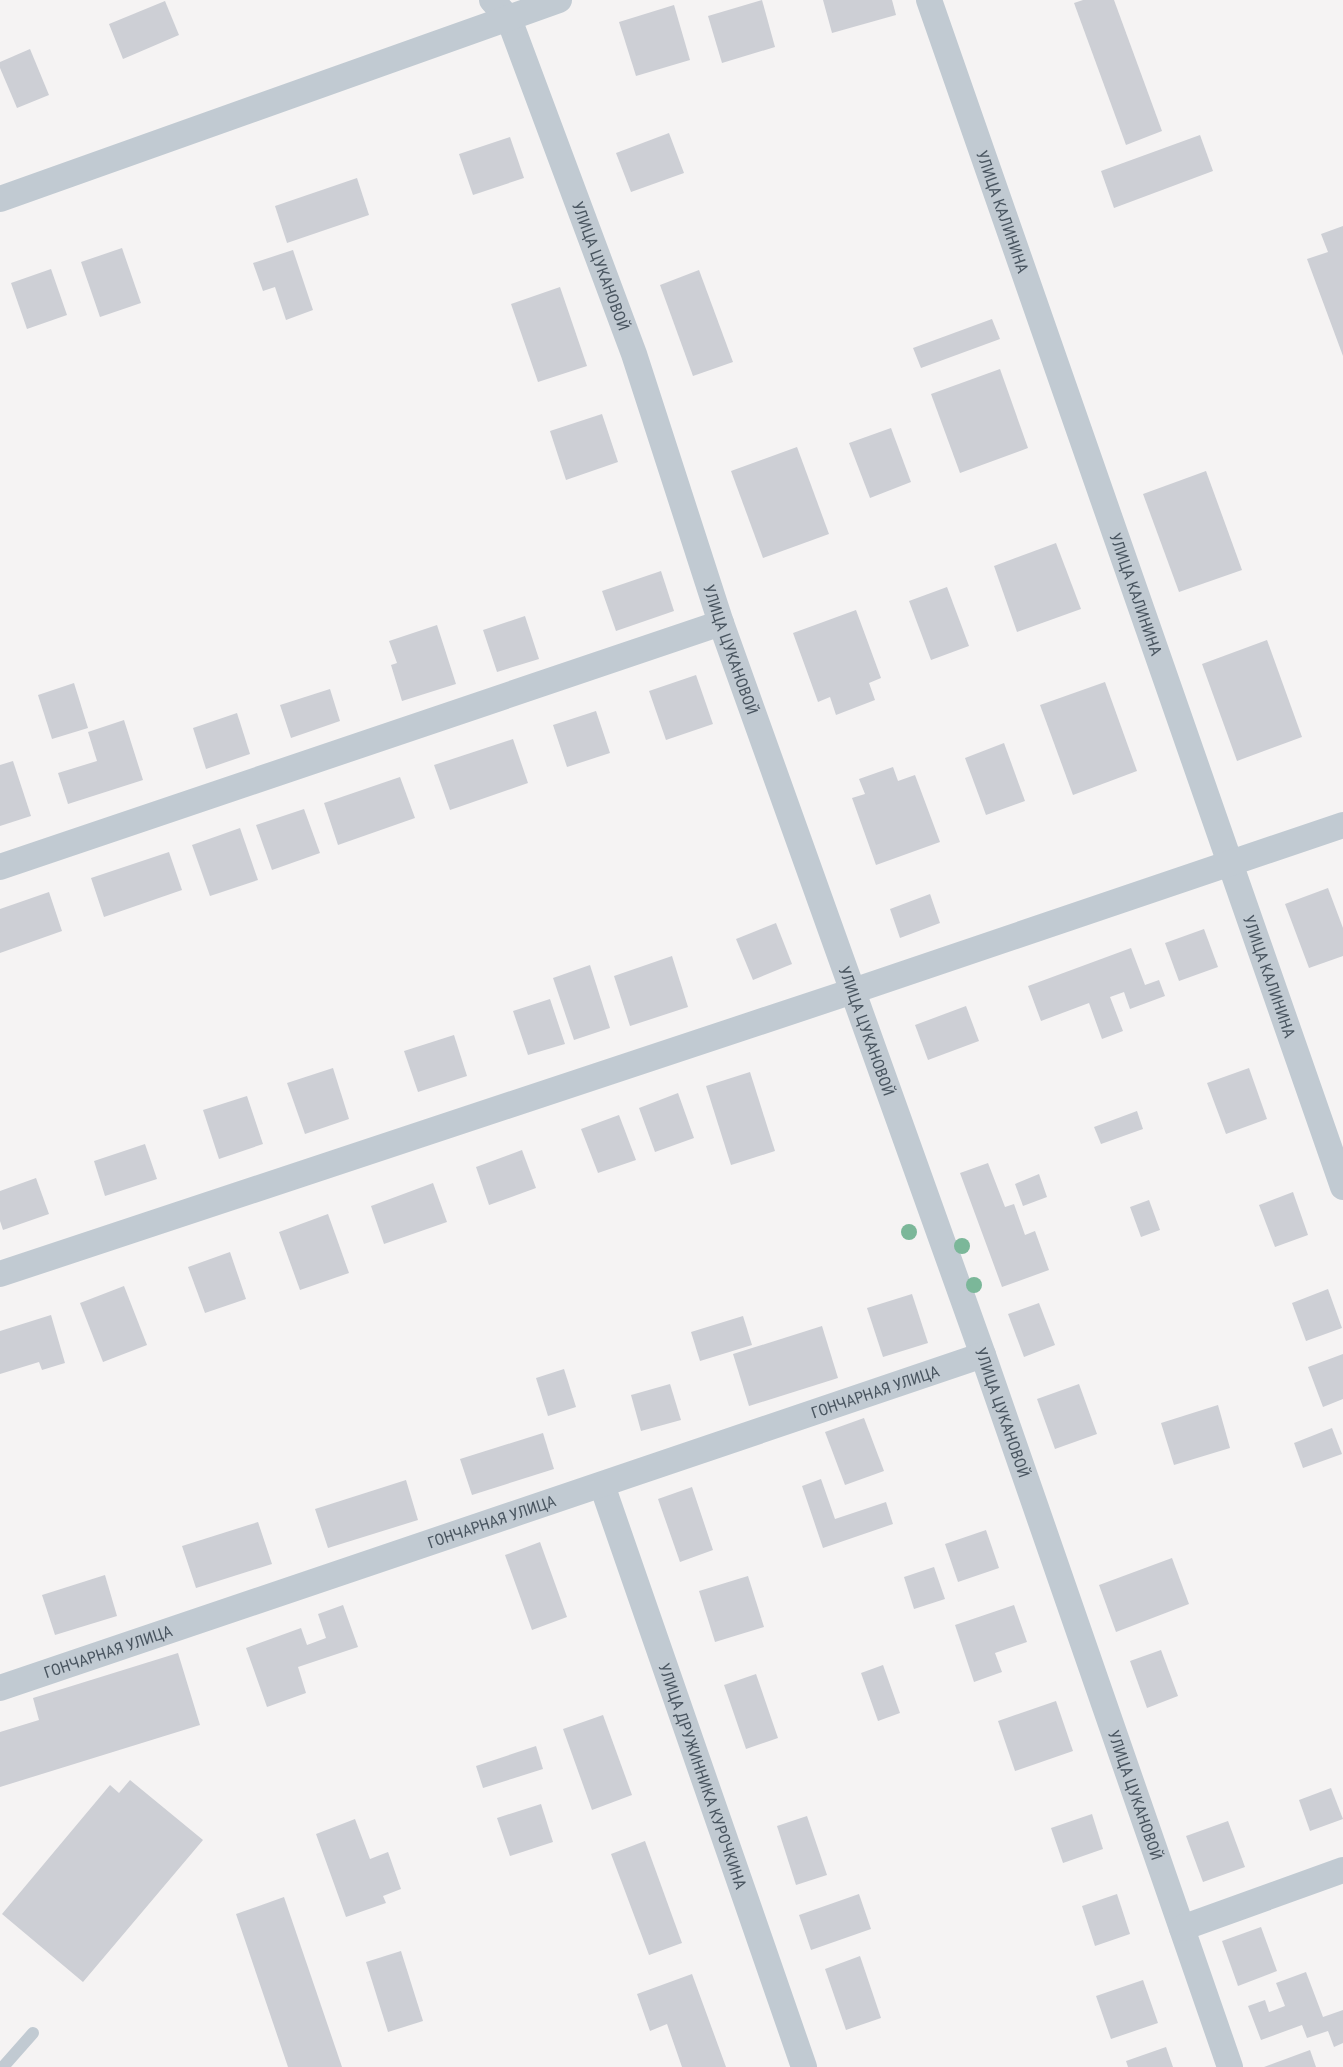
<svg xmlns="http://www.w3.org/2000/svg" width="1343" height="2067" viewBox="0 0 1343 2067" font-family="'Roboto Condensed',sans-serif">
<rect width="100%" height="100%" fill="#f5f3f3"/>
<g fill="#cdcfd5">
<path d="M762,0L775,47L722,63L708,16Z"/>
<path d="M823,0H892L896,15L832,33Z"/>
<path d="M1083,0H1114L1162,131L1126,145L1074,3Z"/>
<path d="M165,1L179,35L123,59L109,24Z"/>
<path d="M674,5L690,60L636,76L619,22Z"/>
<path d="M30,49L49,95L17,108L0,68V62Z"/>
<path d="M669,133L684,173L631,192L616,153Z"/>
<path d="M1200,135L1213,171L1114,208L1101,171Z"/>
<path d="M510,137L524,178L473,195L459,154Z"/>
<path d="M357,178L369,215L287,243L275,206Z"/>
<path d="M1343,226V356L1307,259L1328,252L1321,234Z"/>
<path d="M122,248L141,303L100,317L81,262Z"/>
<path d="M293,250L313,310L286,320L275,287L263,291L253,263Z"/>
<path d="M51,269L67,315L27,329L11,283Z"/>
<path d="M699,270L733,362L693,376L660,285Z"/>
<path d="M560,287L587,366L538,382L511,304Z"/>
<path d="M992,319L1000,339L921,368L913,348Z"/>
<path d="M1000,369L1028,448L960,473L931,394Z"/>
<path d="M602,414L618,462L566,480L550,431Z"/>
<path d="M891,428L911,482L870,498L849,443Z"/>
<path d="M797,447L829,534L763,558L731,471Z"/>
<path d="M1206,471L1242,570L1179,592L1143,494Z"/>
<path d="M1056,543L1081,609L1017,632L994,566Z"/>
<path d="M661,571L674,611L616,631L602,591Z"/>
<path d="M947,587L969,646L931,660L909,601Z"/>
<path d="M856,610L881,678L869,683L875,700L836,715L830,697L818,702L793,633Z"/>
<path d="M525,616L539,659L497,672L483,630Z"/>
<path d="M437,625L456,684L402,701L391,665L397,663L389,641Z"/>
<path d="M1267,640L1302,737L1237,761L1202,664Z"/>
<path d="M696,675L713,724L666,740L649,691Z"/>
<path d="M1105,682L1137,771L1073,795L1040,705Z"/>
<path d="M74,683L88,728L52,739L38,695Z"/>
<path d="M330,689L340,721L291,738L280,705Z"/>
<path d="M596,711L610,753L567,767L553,725Z"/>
<path d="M237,713L250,754L206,769L193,728Z"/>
<path d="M124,720L143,780L68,804L58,773L97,761L88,732Z"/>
<path d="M513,739L528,783L450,810L434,765Z"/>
<path d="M1004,743L1025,801L986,815L965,758Z"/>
<path d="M13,761L31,816L0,826V765Z"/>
<path d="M893,767L898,781L915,775L940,842L876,865L852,798L865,794L859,779Z"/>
<path d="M400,777L415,818L338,845L324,803Z"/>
<path d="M304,809L320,853L272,870L256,825Z"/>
<path d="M240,828L258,880L210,896L192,845Z"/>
<path d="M169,852L182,890L104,917L91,878Z"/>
<path d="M1328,888L1343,928V956L1309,968L1285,904Z"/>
<path d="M49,892L62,931L0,953V909Z"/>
<path d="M930,894L940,923L900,938L890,909Z"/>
<path d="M776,923L792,964L753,980L736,939Z"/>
<path d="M1204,929L1218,967L1179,981L1165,943Z"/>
<path d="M1131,948L1145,985L1159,980L1165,996L1130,1009L1124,992L1110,997L1123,1031L1102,1039L1089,1003L1041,1021L1028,986Z"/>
<path d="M672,956L688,1007L630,1026L614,976Z"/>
<path d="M590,965L610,1028L574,1040L553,978Z"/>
<path d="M550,999L565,1044L528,1055L513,1011Z"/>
<path d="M966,1006L979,1041L928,1060L915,1025Z"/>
<path d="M454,1035L467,1076L418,1092L404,1051Z"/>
<path d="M333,1068L349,1119L305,1134L287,1083Z"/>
<path d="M1249,1068L1267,1119L1226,1134L1207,1083Z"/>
<path d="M750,1072L775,1151L731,1165L706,1086Z"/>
<path d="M678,1093L694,1138L655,1152L639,1108Z"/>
<path d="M247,1096L263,1144L219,1159L203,1110Z"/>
<path d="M1137,1111L1143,1129L1101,1144L1094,1127Z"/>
<path d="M619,1115L636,1160L598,1173L581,1129Z"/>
<path d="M145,1144L157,1179L105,1196L94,1161Z"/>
<path d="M522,1150L536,1188L489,1205L476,1167Z"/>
<path d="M988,1163L1005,1207L1014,1204L1025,1235L1035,1231L1049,1270L1002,1287L960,1173Z"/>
<path d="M1039,1174L1047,1197L1023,1206L1015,1184Z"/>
<path d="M36,1178L49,1214L3,1230L0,1221V1191Z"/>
<path d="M433,1183L447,1222L384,1244L371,1206Z"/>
<path d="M1293,1192L1308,1235L1275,1247L1259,1205Z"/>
<path d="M1149,1200L1160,1230L1141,1237L1130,1207Z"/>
<path d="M328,1214L349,1273L300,1290L279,1232Z"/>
<path d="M230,1252L246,1299L205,1313L188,1267Z"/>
<path d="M124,1286L147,1345L103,1362L80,1303Z"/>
<path d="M1328,1289L1342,1328L1306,1341L1292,1303Z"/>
<path d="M912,1294L928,1343L883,1357L867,1308Z"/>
<path d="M1039,1303L1055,1345L1024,1357L1008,1314Z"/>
<path d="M51,1315L65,1363L42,1370L39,1362L0,1374V1331Z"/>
<path d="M743,1316L752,1345L700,1361L691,1332Z"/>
<path d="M822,1326L838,1378L749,1406L733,1354Z"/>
<path d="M1343,1354V1399L1323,1407L1308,1367Z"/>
<path d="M564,1369L576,1407L548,1416L536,1378Z"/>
<path d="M670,1384L681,1420L641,1431L631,1395Z"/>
<path d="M1079,1384L1097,1434L1055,1449L1037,1399Z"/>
<path d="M1218,1405L1230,1448L1174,1465L1161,1423Z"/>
<path d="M864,1418L884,1471L845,1485L825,1432Z"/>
<path d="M1332,1428L1342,1454L1303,1468L1294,1443Z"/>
<path d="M543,1433L554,1469L472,1495L460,1459Z"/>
<path d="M821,1479L835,1519L886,1502L893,1524L823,1548L802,1486Z"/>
<path d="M406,1480L418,1520L328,1548L315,1509Z"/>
<path d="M692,1487L713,1550L680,1562L658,1499Z"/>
<path d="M258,1522L272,1564L196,1588L182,1546Z"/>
<path d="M986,1530L999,1568L958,1582L945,1544Z"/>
<path d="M540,1542L567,1617L532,1630L505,1555Z"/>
<path d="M1172,1558L1189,1604L1116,1632L1099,1585Z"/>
<path d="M934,1567L945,1599L914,1609L904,1577Z"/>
<path d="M105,1575L117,1616L55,1635L42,1595Z"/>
<path d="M748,1576L764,1627L715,1642L699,1591Z"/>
<path d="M343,1605L358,1647L298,1667L306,1693L267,1707L246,1648L301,1628L307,1645L326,1638L318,1614Z"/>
<path d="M1014,1605L1027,1642L995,1653L1002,1672L974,1682L955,1625Z"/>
<path d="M1161,1650L1178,1696L1147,1708L1130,1661Z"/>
<path d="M178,1653L200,1725L0,1787V1732L39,1720L33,1698Z"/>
<path d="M883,1665L900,1713L878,1721L861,1673Z"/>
<path d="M756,1674L778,1738L746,1749L724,1685Z"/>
<path d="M1056,1701L1073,1751L1015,1771L998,1721Z"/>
<path d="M603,1715L632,1795L592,1810L563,1729Z"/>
<path d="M536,1746L543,1769L483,1788L476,1766Z"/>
<path d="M130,1780L203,1840L83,1982L2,1914L110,1785L119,1793Z"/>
<path d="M1331,1788L1343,1819L1310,1831L1299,1800Z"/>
<path d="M541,1804L553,1842L510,1856L497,1818Z"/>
<path d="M1092,1814L1103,1849L1063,1863L1051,1828Z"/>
<path d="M807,1816L827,1875L796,1885L777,1826Z"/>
<path d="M355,1819L370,1859L388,1852L401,1889L383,1896L386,1903L346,1917L316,1834Z"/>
<path d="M1228,1821L1245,1867L1203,1882L1186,1836Z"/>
<path d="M645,1841L682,1943L649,1955L611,1854Z"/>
<path d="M859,1894L871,1929L811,1950L799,1915Z"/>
<path d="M1117,1894L1130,1934L1095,1946L1082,1906Z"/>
<path d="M284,1897L342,2067H288L236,1914Z"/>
<path d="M1261,1927L1277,1971L1238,1986L1222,1941Z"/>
<path d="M401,1951L423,2021L388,2032L366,1962Z"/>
<path d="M860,1956L881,2018L846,2030L825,1969Z"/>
<path d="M1306,1972L1323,2017L1343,2010V2043L1334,2047L1328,2031L1307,2038L1302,2025L1261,2040L1248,2006L1265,2000L1269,2012L1285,2006L1276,1983Z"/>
<path d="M692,1974L726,2067H682L667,2024L650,2031L637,1994Z"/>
<path d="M1143,1980L1158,2023L1111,2039L1096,1996Z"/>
<path d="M1166,2047L1173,2067H1128L1126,2061Z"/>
<path d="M1310,2050L1316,2067H1264Z"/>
</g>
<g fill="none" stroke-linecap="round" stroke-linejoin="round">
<path stroke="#c1cad2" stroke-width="12" d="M3,2067L33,2033"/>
<g stroke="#c1cad2" stroke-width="26">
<path id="s1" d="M492,0L509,19L634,354L721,623L983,1355L1230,2067"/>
<path id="s2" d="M929,0L1343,1187"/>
<path d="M0,199L559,0"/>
<path d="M0,867L721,623"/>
<path d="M0,1274L853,991L1343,825"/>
<path id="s3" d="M602,1485L804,2067"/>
<path id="s4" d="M0,1688L983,1355"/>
<path d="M1182,1928L1343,1870"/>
</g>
</g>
<g fill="#7bb799">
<circle cx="909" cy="1232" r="8"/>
<circle cx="962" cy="1246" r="8"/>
<circle cx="974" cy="1285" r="8"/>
</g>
<g text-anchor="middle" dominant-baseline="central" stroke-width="4" stroke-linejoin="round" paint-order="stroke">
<g font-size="16" fill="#4a5661" stroke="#fff">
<text stroke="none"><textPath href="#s2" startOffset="224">УЛИЦА КАЛИНИНА</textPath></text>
<text stroke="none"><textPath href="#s1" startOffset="289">УЛИЦА ЦУКАНОВОЙ</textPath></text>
<text stroke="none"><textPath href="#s2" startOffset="629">УЛИЦА КАЛИНИНА</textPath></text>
<text stroke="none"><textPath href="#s1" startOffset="694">УЛИЦА ЦУКАНОВОЙ</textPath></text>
<text stroke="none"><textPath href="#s2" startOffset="1034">УЛИЦА КАЛИНИНА</textPath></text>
<text stroke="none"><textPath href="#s1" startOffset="1099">УЛИЦА ЦУКАНОВОЙ</textPath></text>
<text stroke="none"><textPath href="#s4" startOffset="924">ГОНЧАРНАЯ УЛИЦА</textPath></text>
<text stroke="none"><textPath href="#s1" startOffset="1504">УЛИЦА ЦУКАНОВОЙ</textPath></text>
<text stroke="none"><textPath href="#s4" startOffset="519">ГОНЧАРНАЯ УЛИЦА</textPath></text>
<text stroke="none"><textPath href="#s4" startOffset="114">ГОНЧАРНАЯ УЛИЦА</textPath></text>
<text stroke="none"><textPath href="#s3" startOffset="308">УЛИЦА ДРУЖИННИКА КУРОЧКИНА</textPath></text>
<text stroke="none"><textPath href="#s1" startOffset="1909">УЛИЦА ЦУКАНОВОЙ</textPath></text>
</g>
</g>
</svg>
